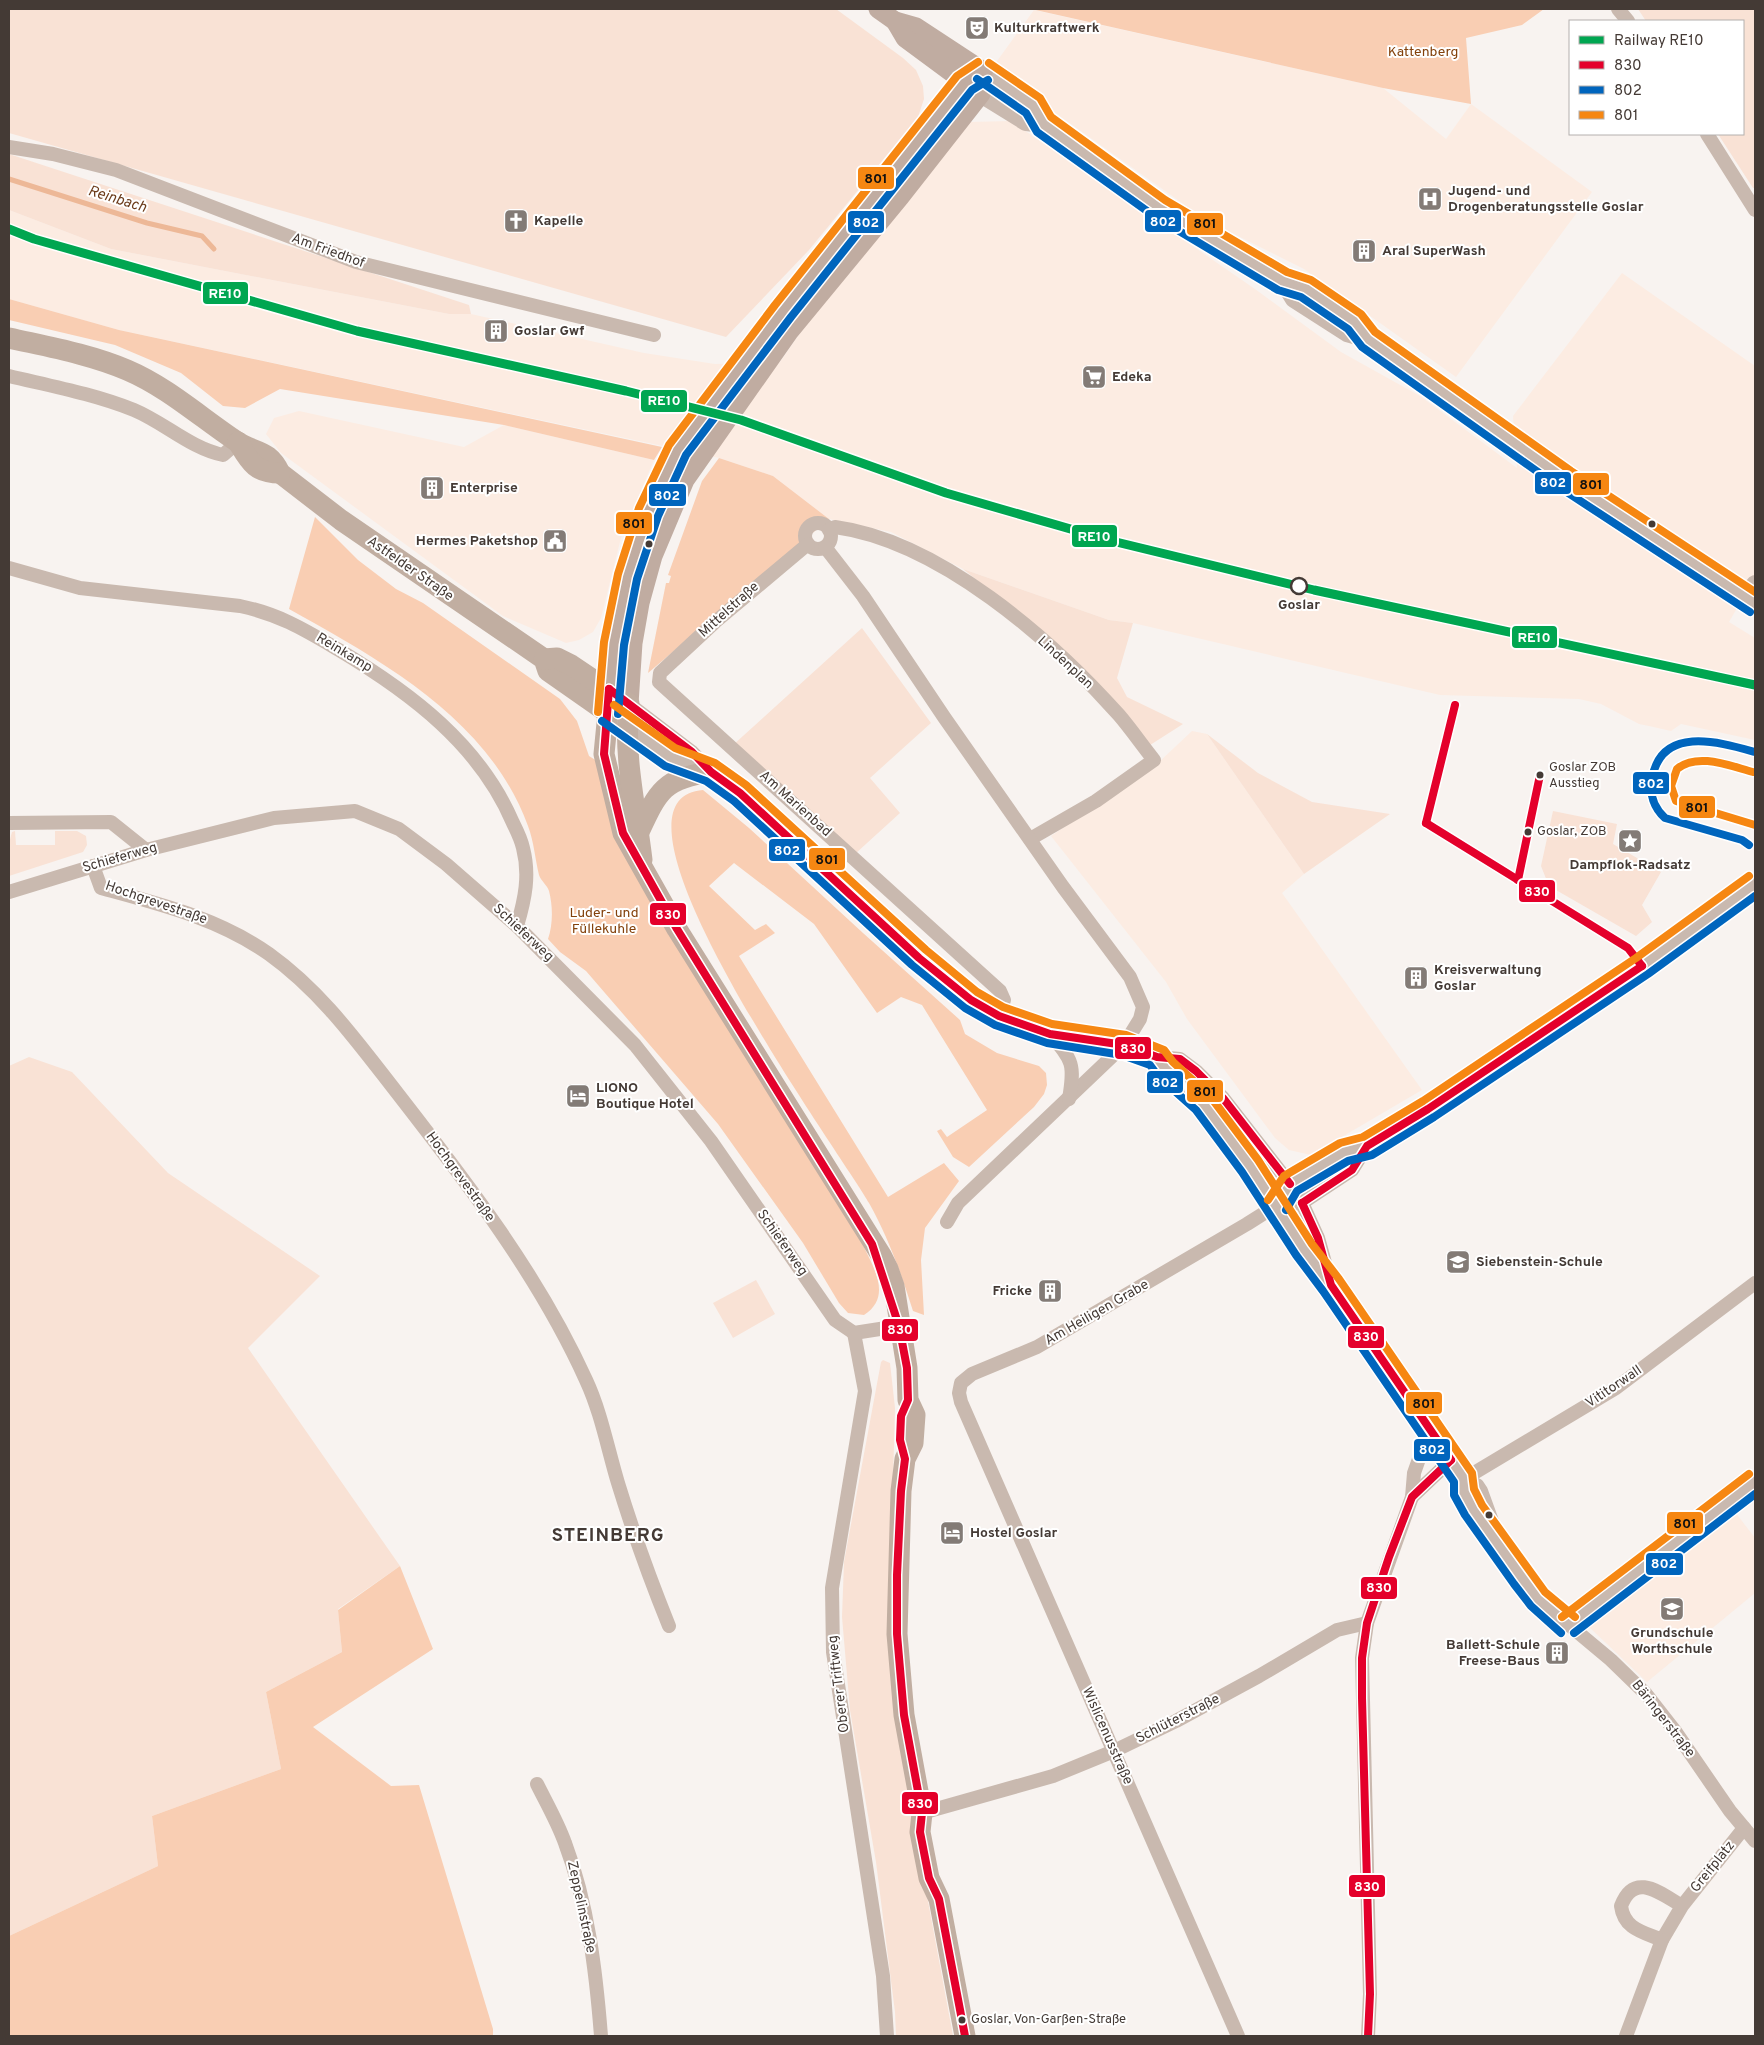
<svg xmlns="http://www.w3.org/2000/svg" width="1764" height="2045" viewBox="0 0 1764 2045" font-family="Overpass,sans-serif">
<rect width="100%" height="100%" fill="#f8f3f0"/>
<g fill="#fcece2">
<path d="M1034,10L1383,88L1446,139L1471,104L1592,192L1456,377L1304,269L1206,220L992,68Z"/>
<path d="M1011,121L1255,289L1341,352L1420,396L1517,468L1513,416L1622,273L1755,366V577L1729,622L1755,638V740L1681,724L1671,731L1649,726L1639,724L1601,704L1579,699L1440,695L1133,623L1109,620L963,569L891,532L829,519L773,476L719,458L119,330L9,299V210L111,249L449,314H471L644,353L715,364L780,362L818,307L969,122Z"/>
<path d="M299,411L464,447L504,425L654,460L621,538L601,618L593,632L579,640L566,643L503,616L281,453L266,434L274,418Z"/>
<path d="M1192,731L1207,734L1304,874L1282,893L1422,1090L1311,1155L1289,1150L1275,1138L1187,1019L1166,982L1051,836L1159,762Z"/>
<path d="M1735,1512L1755,1538V1593L1647,1682L1586,1624Z"/>
</g>
<g fill="#f9e2d5">
<path d="M9,9H836L903,58L916,70L923,86L924,99L918,117L809,250L726,337L9,133Z"/>
<path d="M1638,9H1755V188H1753L1718,134H1743V21H1646Z"/>
<path d="M9,154L469,305L471,314H449L111,249L9,210Z"/>
<path d="M680,461L684,463L663,505L645,554L629,631H623L640,553Z"/>
<path d="M963,569L1109,620L1133,623L1117,678L1127,697L1183,724L1147,747L1029,622Z"/>
<path d="M862,628L931,723L870,778L900,813L855,854L733,745Z"/>
<path d="M1207,734L1258,773L1312,802L1390,814L1304,874Z"/>
<path d="M1553,811L1617,824L1613,844L1661,872L1642,905L1652,922L1636,936L1549,886L1541,866Z"/>
<path d="M15,831L16,845H55V831H77L86,836L87,845L83,852L9,876V843L12,832Z"/>
<path d="M29,1057L72,1072L168,1173L320,1276L248,1348L400,1566L338,1609L342,1652L266,1692L281,1769L152,1816L158,1866L9,1936V1066Z"/>
<path d="M756,1280L775,1314L733,1338L713,1303Z"/>
<path d="M883,1360L890,1363L895,1408L891,1554L912,1815L953,2036H896L895,2012L876,1862L850,1710L842,1617L844,1562L881,1362Z"/>
</g>
<g fill="#f9ceb3">
<path d="M1031,9H1544L1522,25L1466,38L1471,104L1383,88Z"/>
<path d="M9,299L119,330L662,447L654,460L504,425L280,389L245,408L223,406L181,373L115,345L9,320Z"/>
<path d="M719,458L773,476L829,519L648,673L666,583H669L671,576L668,575L702,481Z"/>
<path d="M315,517L358,560L396,589L423,603L560,699L577,721L589,756L597,761L615,829L862,1243C873,1267 893,1296 864,1315L848,1313L839,1303L803,1243L718,1124L586,971L560,952L548,939C553,925 553,906 549,891C547,885 541,881 539,875C535,859 534,842 528,826C489,719 382,661 289,609Z"/>
<path d="M703,790L749,828L863,933L960,1020L965,1034L997,1053L1039,1066L1046,1073L1047,1085L1044,1094L1034,1107L969,1167L953,1157L937,1131L941,1129L947,1137L987,1110L922,1005L901,997L877,1013L814,924L734,863L709,886L755,930L766,924L775,933L739,956L888,1197L944,1163L959,1181L925,1228L921,1260L924,1315L913,1311C901,1273 888,1237 869,1203C846,1161 582,799 703,790Z"/>
<path d="M400,1566L433,1649L313,1727L391,1786L419,1785L493,2029V2036H9V1936L158,1866L152,1816L281,1769L266,1692L342,1652L338,1610Z"/>
</g>
<g fill="none" stroke-linecap="round" stroke-linejoin="round">
<path stroke="#edb897" stroke-width="5" d="M9,179L147,223L202,236L214,249"/>
<g stroke="#c9b9af" stroke-width="14">
<path d="M1618,9L1628,21"/>
<path d="M1707,134L1755,210"/>
<path d="M9,147L53,154L116,170L356,262L654,335"/>
<path d="M9,376C51,386 94,394 134,410C165,423 190,448 223,455L238,442"/>
<circle cx="818" cy="536" r="13"/>
<path d="M829,530L835,527C939,541 1051,639 1119,715C1131,729 1142,745 1154,760L1096,801L1030,839"/>
<path d="M808,544L715,622L660,673L659,682L1000,991L1004,1000L999,1016"/>
<path d="M825,547L863,596L944,717L1063,887L1130,977L1143,1007L1140,1019L1124,1045L958,1203L947,1222"/>
<path d="M9,568L80,588L240,606C279,614 305,630 339,650C411,693 480,745 513,823C517,831 521,839 523,848C530,875 525,899 517,926"/>
<path d="M629,704L692,752L711,772L740,793L919,958L971,1000L999,1016L1050,1034L1124,1045L1157,1057L1180,1059L1196,1071L1223,1098L1290,1184L1302,1203L1318,1238L1329,1277"/>
<path d="M624,726L670,757L708,771"/>
<path d="M9,823L111,822L146,850"/>
<path d="M93,866L101,888C159,904 218,918 269,954C322,992 358,1043 398,1094C468,1184 539,1276 586,1380C601,1412 608,1450 618,1483C633,1532 650,1579 669,1626"/>
<path d="M9,892L146,850L274,818L355,811L399,829L446,864L517,926L635,1045L711,1141L835,1320L854,1333L899,1326"/>
<path d="M1050,1034C1073,1061 1075,1064 1069,1099"/>
<path d="M1157,1057L1165,1069L1203,1103L1250,1166L1304,1250L1331,1285L1451,1460L1464,1479V1492L1474,1510L1538,1599L1611,1660L1646,1694L1675,1731L1730,1811L1755,1841"/>
<path d="M1277,1205L1302,1203L1352,1170L1367,1146"/>
<path d="M854,1333L865,1391L832,1588L833,1652L883,1976L887,2036"/>
<path d="M1464,1479L1616,1388L1755,1283"/>
<path d="M1464,1479L1477,1485L1481,1491L1497,1535"/>
<path d="M1412,1497L1451,1460"/>
<path d="M1568,1625L1755,1482"/>
<path d="M537,1784C547,1804 558,1823 565,1843C588,1904 596,1972 601,2036"/>
<path d="M922,1813L1053,1776L1114,1751L1176,1721L1259,1676L1337,1630L1367,1623"/>
<path d="M1682,1906C1660,1893 1634,1871 1621,1906C1624,1929 1643,1932 1662,1940L1682,1906L1744,1828"/>
<path d="M1238,2036L961,1402L959,1393L961,1383L972,1374L1037,1347L1247,1224L1277,1205L1290,1184L1344,1152L1367,1146L1428,1109L1642,966L1755,884"/>
<path d="M1368,2036L1370,1994L1362,1658L1367,1623L1412,1497L1414,1473L1430,1428"/>
<path d="M1626,2036L1662,1940"/>
</g>
<g stroke="#c9b9af" stroke-width="18">
<path d="M983,71L1034,106L1043,124L1160,208L1283,281L1305,288L1355,322L1368,339L1427,382L1565,479L1755,604"/>
<path d="M981,94L1026,122L1043,124"/>
<path d="M1283,281L1294,299L1347,333L1368,339"/>
<path d="M1747,599L1755,584"/>
</g>
<g stroke="#c0aca1" stroke-width="19">
<path d="M878,9L895,21L916,27L983,71"/>
<path d="M895,21L905,38L974,89"/>
<path d="M608,704C612,614 633,528 678,450L783,311L848,232L946,106L965,82L983,71"/>
<path d="M629,704L633,643L640,603L653,556L685,480L789,332L901,196L981,94L983,71"/>
</g>
<g stroke="#c1aea1" stroke-width="21">
<path d="M9,338C49,347 89,354 127,370C167,387 200,417 236,441C255,454 268,448 280,473L341,520L544,659L548,671L608,713L604,754L623,833L677,929L881,1255L888,1269L894,1286L907,1368L908,1400L915,1415L913,1443L905,1459L901,1491L897,1634L904,1715L922,1813L920,1832L929,1878L939,1899L965,2036"/>
<path d="M238,442C250,462 255,473 280,473"/>
<path d="M544,659L557,658L571,665L629,704C623,756 636,808 642,860"/>
<path d="M639,832C658,791 664,778 711,772"/>
</g>
<defs>
<g id="bus-1">
<path d="M609,689L604,754L623,833L677,929L872,1244L899,1326L907,1368L908,1400L901,1416L900,1440L905,1459L901,1491L897,1575V1634L904,1715L922,1813L920,1832L929,1878L939,1899L965,2036"/>
<path d="M609,689L692,752L711,772L740,793L919,958L971,1000L999,1016L1050,1034L1124,1045L1157,1057L1180,1059L1196,1071L1223,1098L1290,1184"/>
<path d="M1426,823L1628,948L1642,966"/>
<path d="M1426,823L1455,705"/>
<path d="M1518,880L1540,775"/>
<path d="M1302,1203L1352,1170L1367,1146L1428,1109L1642,966"/>
<path d="M1302,1203L1318,1238L1331,1285L1451,1460"/>
<path d="M1368,2036L1370,1994L1362,1698V1658L1367,1623L1389,1557L1412,1497L1451,1460"/>
</g>
<g id="bus-2">
<path d="M977,79L1026,113L1037,132L1154,216L1278,290L1301,297L1348,329L1362,347L1559,487L1750,612"/>
<path d="M618,714L624,645L637,579L658,516L686,455L791,317L972,90L988,80"/>
<path d="M602,721L665,766L706,781L734,801L912,965L965,1008L995,1025L1047,1043L1122,1055L1150,1065L1158,1076L1196,1110L1242,1172L1296,1255L1323,1291L1454,1482V1495L1465,1515L1514,1584L1531,1606L1561,1633"/>
<path d="M1749,845L1742,840L1665,818C1654,808 1649,794 1652,779C1661,725 1719,742 1755,752"/>
<path d="M1286,1210L1297,1191L1348,1161L1372,1155L1434,1117L1648,974L1755,896"/>
<path d="M1574,1633L1755,1494"/>
</g>
<g id="bus-3">
<path d="M989,63L1040,98L1051,117L1165,200L1287,272L1311,280L1361,314L1375,332L1571,471L1755,592"/>
<path d="M614,705L675,748L715,763L746,785L926,950L977,992L1003,1007L1052,1024L1126,1035L1164,1050L1173,1062L1210,1096L1258,1160L1312,1244L1339,1279L1472,1473L1474,1489L1482,1505L1545,1592L1575,1617"/>
<path d="M598,712L604,642L618,574L639,508L669,445L775,305L957,76L978,62"/>
<path d="M1753,772C1730,766 1697,752 1677,769L1671,786L1676,801L1755,825"/>
<path d="M1268,1200L1284,1176L1340,1143L1363,1137L1423,1101L1636,958L1749,876"/>
<path d="M1562,1617L1749,1474"/>
</g>
</defs>
<use href="#bus-1" stroke="#fff" stroke-width="11"/>
<use href="#bus-2" stroke="#fff" stroke-width="11"/>
<use href="#bus-3" stroke="#fff" stroke-width="11"/>
<use href="#bus-1" stroke="#e4002b" stroke-width="8"/>
<use href="#bus-2" stroke="#0065bd" stroke-width="8"/>
<use href="#bus-3" stroke="#f68712" stroke-width="8"/>
<defs>
<path id="rail-1" d="M9,229L34,239L357,331L626,391L741,420L946,493L1112,541L1314,590L1755,685"/>
</defs>
<use href="#rail-1" stroke="#fff" stroke-width="12"/>
<use href="#rail-1" stroke="#00a651" stroke-width="9"/>
</g>
<defs>
<symbol id="theatre-square" viewBox="-11 -11 22 22"><rect x="-9" y="-9" width="18" height="18" rx="4" fill="#837b76" stroke="#fff"/><path d="M-5-5.5Q0-4 5-5.5V0Q5 5 0 6Q-5 5-5 0ZM-3.3-2.5H-1v1.5H-3.3ZM1-2.5H3.3v1.5H1ZM-2.8 1Q0 5.5 2.8 1Z" fill="#fff"/></symbol>
<symbol id="hospital-square" viewBox="-11 -11 22 22"><rect x="-9" y="-9" width="18" height="18" rx="4" fill="#837b76" stroke="#fff"/><path d="M-5-5h3v3.5h4V-5h3V5h-3V1.5h-4V5h-3Z" fill="#fff"/></symbol>
<symbol id="church-square" viewBox="-11 -11 22 22"><rect x="-9" y="-9" width="18" height="18" rx="4" fill="#837b76" stroke="#fff"/><path d="M-1.2-6h2.4v3.5h3.3v2.4h-3.3V6h-2.4V-.1h-3.3v-2.4h3.3Z" fill="#fff"/></symbol>
<symbol id="building-square" viewBox="-11 -11 22 22"><rect x="-9" y="-9" width="18" height="18" rx="4" fill="#837b76" stroke="#fff"/><path d="M-4-6H4V6H1V3H-1V6H-4ZM-2.5-4.3h1.7v1.8h-1.7ZM.8-4.3h1.7v1.8H.8ZM-2.5-1h1.7V.8h-1.7ZM.8-1h1.7V.8H.8Z" fill="#fff"/></symbol>
<symbol id="supermarket-square" viewBox="-11 -11 22 22"><rect x="-9" y="-9" width="18" height="18" rx="4" fill="#837b76" stroke="#fff"/><path d="M-6-5.5h2.5l.6 2H6L4.5 2H-2.5L-4.4-4H-6ZM-1.5 3.2a1.3 1.3 0 1 0 .1 0ZM3 3.2a1.3 1.3 0 1 0 .1 0Z" fill="#fff"/></symbol>
<symbol id="civic-square" viewBox="-11 -11 22 22"><rect x="-9" y="-9" width="18" height="18" rx="4" fill="#837b76" stroke="#fff"/><path d="M-.6-6.5H3V-4.5H.6V-3L4-1V1h2V6H-6V1h2V-1L-.6-3ZM-1.2 2.5V6h2.4V2.5Z" fill="#fff"/></symbol>
<symbol id="sight-square" viewBox="-11 -11 22 22"><rect x="-9" y="-9" width="18" height="18" rx="4" fill="#837b76" stroke="#fff"/><path d="M0-6L1.8-2.2L6-1.7L2.9 1.2L3.7 5.4L0 3.3L-3.7 5.4L-2.9 1.2L-6-1.7L-1.8-2.2Z" fill="#fff"/></symbol>
<symbol id="hotel-square" viewBox="-11 -11 22 22"><rect x="-9" y="-9" width="18" height="18" rx="4" fill="#837b76" stroke="#fff"/><path d="M-6-4.5h1.5V1H6V5H4.5V3h-9V5H-6ZM-4 0a1.8 1.8 0 1 1 3.6 0ZM.5 0V-2.5h3Q6-2.5 6 0Z" fill="#fff"/></symbol>
<symbol id="school-square" viewBox="-11 -11 22 22"><rect x="-9" y="-9" width="18" height="18" rx="4" fill="#837b76" stroke="#fff"/><path d="M0-5L7-2L0 1L-7-2ZM-4 1L0 2.5L4 1V4Q0 6-4 4Z" fill="#fff"/></symbol>
</defs>
<g fill-rule="evenodd">
<use href="#theatre-square" x="963" y="14" width="28" height="28"/>
<use href="#hospital-square" x="1416" y="185" width="28" height="28"/>
<use href="#church-square" x="502" y="207" width="28" height="28"/>
<use href="#building-square" x="1350" y="237" width="28" height="28"/>
<use href="#building-square" x="482" y="317" width="28" height="28"/>
<use href="#supermarket-square" x="1080" y="363" width="28" height="28"/>
<use href="#building-square" x="418" y="474" width="28" height="28"/>
<use href="#civic-square" x="541" y="527" width="28" height="28"/>
<use href="#sight-square" x="1616" y="827" width="28" height="28"/>
<use href="#building-square" x="1402" y="964" width="28" height="28"/>
<use href="#hotel-square" x="564" y="1082" width="28" height="28"/>
<use href="#school-square" x="1444" y="1248" width="28" height="28"/>
<use href="#building-square" x="1036" y="1277" width="28" height="28"/>
<use href="#hotel-square" x="938" y="1519" width="28" height="28"/>
<use href="#school-square" x="1658" y="1595" width="28" height="28"/>
<use href="#building-square" x="1543" y="1639" width="28" height="28"/>
</g>
<g fill="#443a35" stroke="#fff" stroke-width="2">
<circle cx="1652" cy="524" r="4.5"/>
<circle cx="649" cy="544" r="4.5"/>
<circle cx="1540" cy="775" r="4.5"/>
<circle cx="1528" cy="832" r="4.5"/>
<circle cx="1489" cy="1515" r="4.5"/>
<circle cx="962" cy="2020" r="4.5"/>
</g>
<circle fill="#fff" stroke="#443a35" stroke-width="2.5" cx="1299" cy="586" r="8"/>
<g text-anchor="middle" dominant-baseline="central" stroke-width="4" stroke-linejoin="round" paint-order="stroke">
<g font-size="13" fill="#443a35" stroke="#fff" text-anchor="start">
<text x="1549" y="768">Goslar ZOB<tspan x="1549" dy="16">Ausstieg</tspan></text>
<text x="1537" y="832">Goslar, ZOB</text>
<text x="971" y="2020">Goslar, Von-Garßen-Straße</text>
</g>
<g font-size="14" font-weight="bold" fill="#443a35" stroke="#fff" text-anchor="start">
<text x="994" y="28">Kulturkraftwerk</text>
<text x="1448" y="191">Jugend- und<tspan x="1448" dy="16">Drogenberatungsstelle Goslar</tspan></text>
<text x="534" y="221">Kapelle</text>
<text x="1382" y="251">Aral SuperWash</text>
<text x="514" y="331">Goslar Gwf</text>
<text x="1112" y="377">Edeka</text>
<text x="450" y="488">Enterprise</text>
<text x="538" y="541" text-anchor="end">Hermes Paketshop</text>
<text x="1630" y="865" text-anchor="middle">Dampflok-Radsatz</text>
<text x="1434" y="970">Kreisverwaltung<tspan x="1434" dy="16">Goslar</tspan></text>
<text x="596" y="1088">LIONO<tspan x="596" dy="16">Boutique Hotel</tspan></text>
<text x="1476" y="1262">Siebenstein-Schule</text>
<text x="1032" y="1291" text-anchor="end">Fricke</text>
<text x="970" y="1533">Hostel Goslar</text>
<text x="1672" y="1633" text-anchor="middle">Grundschule<tspan x="1672" dy="16">Worthschule</tspan></text>
<text x="1540" y="1645" text-anchor="end">Ballett-Schule<tspan x="1540" dy="16">Freese-Baus</tspan></text>
</g>
<g font-size="14" fill="#83410b" stroke="#fff">
<text x="1423" y="52">Kattenberg</text>
<text x="604" y="913">Luder- und<tspan x="604" dy="16">Füllekuhle</tspan></text>
</g>
<g font-size="14" fill="#443a35" stroke="#fff">
<text transform="translate(328 251) rotate(20)">Am Friedhof</text>
<text transform="translate(410 569) rotate(35)">Astfelder Straße</text>
<text transform="translate(729 610) rotate(-42)">Mittelstraße</text>
<text transform="translate(344 653) rotate(31)">Reinkamp</text>
<text transform="translate(1065 663) rotate(43)">Lindenplan</text>
<text transform="translate(795 804) rotate(42)">Am Marienbad</text>
<text transform="translate(120 858) rotate(-16)">Schieferweg</text>
<text transform="translate(156 903) rotate(19)">Hochgrevestraße</text>
<text transform="translate(523 933) rotate(43)">Schieferweg</text>
<text transform="translate(460 1177) rotate(54)">Hochgrevestraße</text>
<text transform="translate(782 1243) rotate(55)">Schieferweg</text>
<text transform="translate(1097 1313) rotate(-30)">Am Heiligen Grabe</text>
<text transform="translate(1614 1387) rotate(-34)">Vititorwall</text>
<text transform="translate(839 1684) rotate(-97)">Oberer Triftweg</text>
<text transform="translate(1178 1719) rotate(-27)">Schlüterstraße</text>
<text transform="translate(1663 1719) rotate(52)">Bäringerstraße</text>
<text transform="translate(1107 1736) rotate(66)">Wislicenusstraße</text>
<text transform="translate(1713 1867) rotate(-51)">Greifplatz</text>
<text transform="translate(581 1907) rotate(78)">Zeppelinstraße</text>
</g>
<g font-size="14" font-weight="bold" fill="#443a35" stroke="#fff">
<text x="1299" y="605">Goslar</text>
</g>
<g font-size="15" font-style="italic" fill="#6c3c1b" stroke="#fff">
<text transform="translate(117 200) rotate(17)">Reinbach</text>
</g>
<g font-size="19" font-weight="bold" letter-spacing="1" fill="#443a35" stroke="#fff">
<text x="608" y="1536">STEINBERG</text>
</g>
</g>
<g stroke="#fff" stroke-width="2">
<rect x="857" y="166" width="38" height="24" rx="5" fill="#f68712"/>
<rect x="1144" y="209" width="38" height="24" rx="5" fill="#0065bd"/>
<rect x="847" y="210" width="38" height="24" rx="5" fill="#0065bd"/>
<rect x="1186" y="212" width="38" height="24" rx="5" fill="#f68712"/>
<rect x="202" y="281" width="47" height="24" rx="5" fill="#00a651"/>
<rect x="640" y="389" width="48" height="24" rx="5" fill="#00a651"/>
<rect x="1534" y="471" width="38" height="24" rx="5" fill="#0065bd"/>
<rect x="1572" y="472" width="38" height="24" rx="5" fill="#f68712"/>
<rect x="648" y="483" width="39" height="24" rx="5" fill="#0065bd"/>
<rect x="615" y="511" width="38" height="24" rx="5" fill="#f68712"/>
<rect x="1071" y="524" width="47" height="24" rx="5" fill="#00a651"/>
<rect x="1511" y="625" width="47" height="24" rx="5" fill="#00a651"/>
<rect x="1632" y="771" width="38" height="24" rx="5" fill="#0065bd"/>
<rect x="1678" y="795" width="38" height="24" rx="5" fill="#f68712"/>
<rect x="768" y="838" width="38" height="24" rx="5" fill="#0065bd"/>
<rect x="808" y="847" width="38" height="24" rx="5" fill="#f68712"/>
<rect x="1518" y="879" width="38" height="24" rx="5" fill="#e4002b"/>
<rect x="649" y="902" width="38" height="24" rx="5" fill="#e4002b"/>
<rect x="1114" y="1036" width="38" height="24" rx="5" fill="#e4002b"/>
<rect x="1146" y="1070" width="38" height="24" rx="5" fill="#0065bd"/>
<rect x="1186" y="1079" width="38" height="24" rx="5" fill="#f68712"/>
<rect x="881" y="1318" width="38" height="24" rx="5" fill="#e4002b"/>
<rect x="1347" y="1325" width="38" height="24" rx="5" fill="#e4002b"/>
<rect x="1405" y="1391" width="38" height="24" rx="5" fill="#f68712"/>
<rect x="1413" y="1438" width="38" height="24" rx="5" fill="#0065bd"/>
<rect x="1666" y="1511" width="38" height="24" rx="5" fill="#f68712"/>
<rect x="1645" y="1552" width="39" height="24" rx="5" fill="#0065bd"/>
<rect x="1360" y="1576" width="38" height="24" rx="5" fill="#e4002b"/>
<rect x="901" y="1791" width="38" height="24" rx="5" fill="#e4002b"/>
<rect x="1348" y="1874" width="38" height="24" rx="5" fill="#e4002b"/>
</g>
<g font-size="14" text-anchor="middle" font-weight="bold" fill="#fff">
<text x="1163" y="226">802</text>
<text x="866" y="227">802</text>
<text x="225" y="298">RE10</text>
<text x="664" y="405">RE10</text>
<text x="1553" y="487">802</text>
<text x="667" y="500">802</text>
<text x="1094" y="541">RE10</text>
<text x="1534" y="642">RE10</text>
<text x="1651" y="788">802</text>
<text x="787" y="855">802</text>
<text x="1537" y="896">830</text>
<text x="668" y="919">830</text>
<text x="1133" y="1053">830</text>
<text x="1165" y="1087">802</text>
<text x="900" y="1334">830</text>
<text x="1366" y="1341">830</text>
<text x="1432" y="1454">802</text>
<text x="1664" y="1568">802</text>
<text x="1379" y="1592">830</text>
<text x="920" y="1808">830</text>
<text x="1367" y="1891">830</text>
</g>
<g font-size="14" text-anchor="middle" font-weight="bold" fill="#111">
<text x="876" y="183">801</text>
<text x="1205" y="228">801</text>
<text x="1591" y="489">801</text>
<text x="634" y="528">801</text>
<text x="1697" y="812">801</text>
<text x="827" y="864">801</text>
<text x="1205" y="1096">801</text>
<text x="1424" y="1408">801</text>
<text x="1685" y="1528">801</text>
</g>
<rect width="1764" height="2045" fill="none" stroke="#443a35" stroke-width="20"/>
<rect x="1569" y="20" width="175" height="115" fill="#ffffff" stroke="#b4b0ae"/>
<rect x="1579" y="36" width="25" height="8" fill="#00a651" stroke="#b4b0ae"/>
<text x="1614" y="45" font-size="15" fill="#443a35">Railway RE10</text>
<rect x="1579" y="61" width="25" height="8" fill="#e4002b" stroke="#b4b0ae"/>
<text x="1614" y="70" font-size="15" fill="#443a35">830</text>
<rect x="1579" y="86" width="25" height="8" fill="#0065bd" stroke="#b4b0ae"/>
<text x="1614" y="95" font-size="15" fill="#443a35">802</text>
<rect x="1579" y="111" width="25" height="8" fill="#f68712" stroke="#b4b0ae"/>
<text x="1614" y="120" font-size="15" fill="#443a35">801</text>
</svg>
